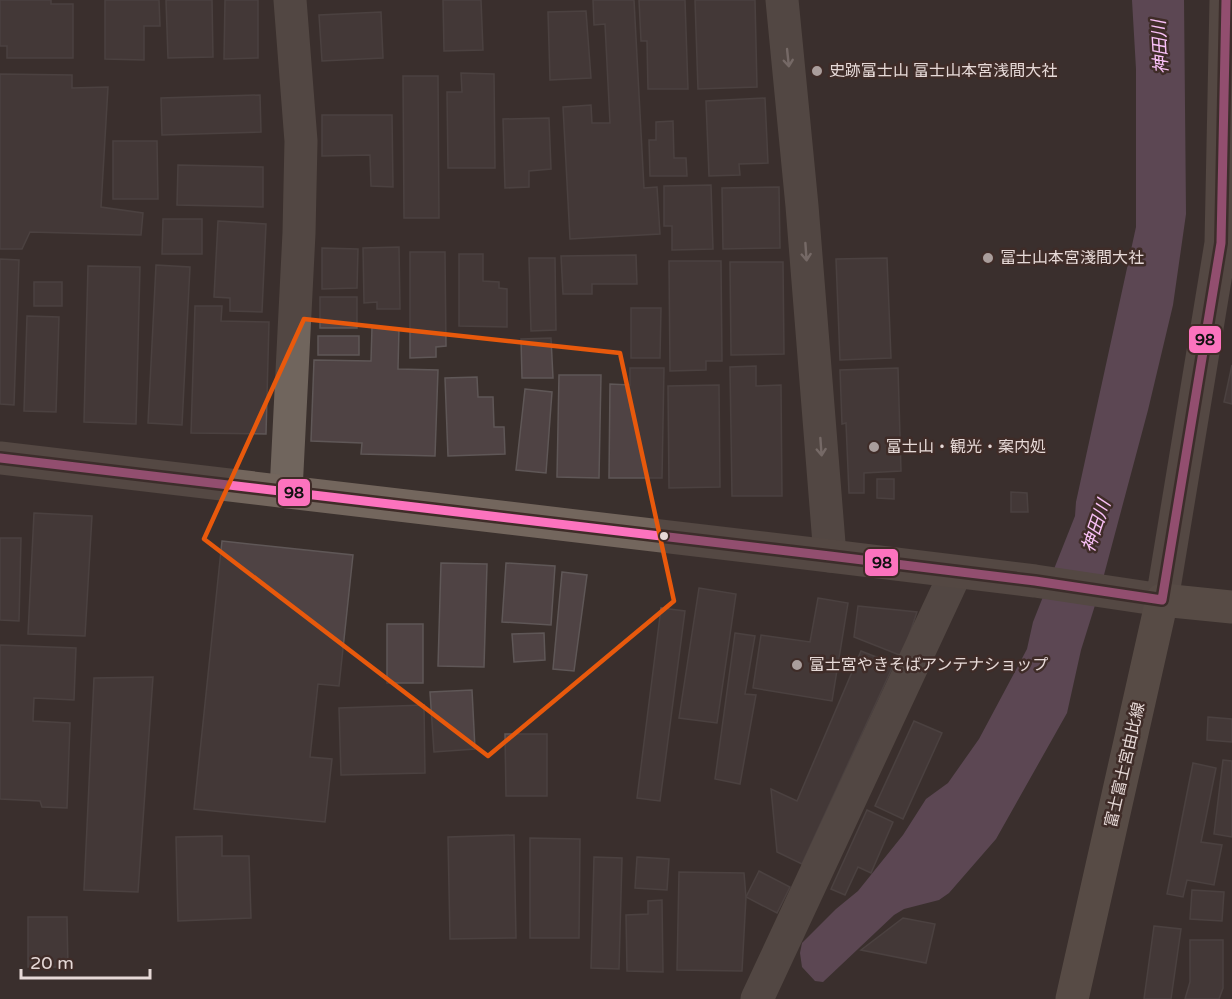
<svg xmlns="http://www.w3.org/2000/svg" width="1232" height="999" viewBox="0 0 1232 999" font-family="'Varela Round','Noto Sans JP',sans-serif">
<rect width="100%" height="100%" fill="#3a302d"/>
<path fill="#856482" d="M1132,0H1184L1186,214L1173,305L1148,410L1101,586L1081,650L1067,713L996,839L949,893L939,900L904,909L894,915L823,982L815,981L802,967L800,953L802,943L836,909L858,891L903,835L926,799L948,783L979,739L1027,649L1033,622L1075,516L1076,502L1136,227V69Z"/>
<g fill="#4f4344" stroke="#5f5757" stroke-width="1.5">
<path d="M0,0H51V4H73V58H7V46H0Z"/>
<path d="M105,0H159L160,26H144V60L105,59Z"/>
<path d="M166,0H212L213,57L168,58Z"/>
<path d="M225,0H258V58L224,59Z"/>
<path d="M443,0H481L483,50L444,51Z"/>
<path d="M593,0H634L644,188L657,187L660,234L570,239L563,107L591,105L592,123H610L605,24L594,25Z"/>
<path d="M639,0H685L688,89H648L647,41H641Z"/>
<path d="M695,0H755L757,87L698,89Z"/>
<path d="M586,11L591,78L550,80L548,12Z"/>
<path d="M381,12L383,58L322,61L319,15Z"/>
<path d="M461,73L494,74L495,168H448L447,92H462Z"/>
<path d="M0,74L72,75V88L108,87L101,207L143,213L141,235L30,232L22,249H0Z"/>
<path d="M403,76H438L439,218H404Z"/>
<path d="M260,95L261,132L162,135L161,98Z"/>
<path d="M765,98L768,163L739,164L740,175L709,176L706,101Z"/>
<path d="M322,115H392L393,187L371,186L370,155L322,156Z"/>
<path d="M549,118L551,169L529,171V187L505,188L503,119Z"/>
<path d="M673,121L674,158H686L687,176H650L649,140H656V122Z"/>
<path d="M113,141H157L158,199H113Z"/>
<path d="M178,165L263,167V207L177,205Z"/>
<path d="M711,185L713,249L672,250V226H664V186Z"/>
<path d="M779,187L780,248L723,249L722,188Z"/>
<path d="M163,219H202V254H162Z"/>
<path d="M218,221L266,224L262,312L230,311V298L214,297Z"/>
<path d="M399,247L400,309H377V302L364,303L363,248Z"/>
<path d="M322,248L358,249L357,288L322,289Z"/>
<path d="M410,252H445L446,346L436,347V357L410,358Z"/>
<path d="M459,254H483V281L499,282V288L507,289V327L459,326Z"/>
<path d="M636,255L637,284H592V294H563L561,256Z"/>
<path d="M529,258H555L556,330L531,331Z"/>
<path d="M887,258L891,358L840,360L836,259Z"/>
<path d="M0,259L19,260L14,405L0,404Z"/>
<path d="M669,261H721L722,361H706V370L670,371Z"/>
<path d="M730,262H783L784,354L731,355Z"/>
<path d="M156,265L190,267L182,425L148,423Z"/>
<path d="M88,266L140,267L136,424L84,422Z"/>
<rect x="34" y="282" width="28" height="24"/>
<rect x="320" y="297" width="37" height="31"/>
<path d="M195,306H222L221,321L269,322L266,434L191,433Z"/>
<path d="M631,308H661L660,358H631Z"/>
<path d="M27,316L59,317L56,412L24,411Z"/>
<path d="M372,327L399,328L398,369L438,370L435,456L361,454L362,443L311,441L314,360L371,361Z"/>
<rect x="318" y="336" width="41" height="19"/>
<path d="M551,338L553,378H522L521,339Z"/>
<path d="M1232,365V404L1224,402Z"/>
<path d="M756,366V386L781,385L782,496H732L730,367Z"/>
<path d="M630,368H664L662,478H609L610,384L630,385Z"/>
<path d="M898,368L901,471L864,473V493H849L846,423L842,424L840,370Z"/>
<path d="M559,375H601L599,478L557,477Z"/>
<path d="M477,377L478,397H493L494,427H504L505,454L448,456L445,378Z"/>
<path d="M719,385L720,487L669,488L668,386Z"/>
<path d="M525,389L552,392L546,473L516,470Z"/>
<path d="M877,479H894V499L877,498Z"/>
<path d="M1011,492L1027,493L1028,512H1011Z"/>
<path d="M34,513L92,516L85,636L28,634Z"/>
<path d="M0,538H21L19,621L0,620Z"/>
<path d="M222,541L353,555L339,686L318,684L310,757L332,759L325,822L194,809Z"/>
<path d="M441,563L487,564L484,667L438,666Z"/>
<path d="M506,563L555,566L551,625L502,622Z"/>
<path d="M562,572L587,575L574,671L553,669Z"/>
<path d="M699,588L736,594L717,723L679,718Z"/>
<path d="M818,598L848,603L832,701L753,688L761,635L810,642Z"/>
<path d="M858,606L917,612L902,656L854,637Z"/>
<path d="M661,608L685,611L660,801L637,798Z"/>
<rect x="387" y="624" width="36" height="59"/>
<path d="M544,633L545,660L514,662L512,634Z"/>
<path d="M735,633L755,636L745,694L756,695L740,784L715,779Z"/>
<path d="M0,645L76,648L74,700L34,698L33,721L70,723L67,808L42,807L40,801L0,799Z"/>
<path d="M861,651L894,664L802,864L777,852L771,789L797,801Z"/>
<path d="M153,677L138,892L84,890L94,678Z"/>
<path d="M472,690L475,749L434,752L430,692Z"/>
<path d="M424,705L425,773L341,775L339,708Z"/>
<path d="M1208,717L1232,719V742L1207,740Z"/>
<path d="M914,721L942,733L903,819L875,806Z"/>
<path d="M505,734H547V796H506Z"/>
<path d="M1223,760L1232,761V837L1214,834Z"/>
<path d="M1193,763L1216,768L1201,842L1222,845L1214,885L1187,880L1183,897L1167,894Z"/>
<path d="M867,810L893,822L871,873L858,867L845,895L831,889Z"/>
<path d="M514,835L516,938L450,939L448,837Z"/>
<path d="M222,836V856H249L251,918L178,921L176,837Z"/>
<path d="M530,838L580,839L579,938H530Z"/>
<path d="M594,857L622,858L619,969L591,968Z"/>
<path d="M637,857L669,859L667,890L635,888Z"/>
<path d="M759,871L790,887L777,913L746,897Z"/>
<path d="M679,872L744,873L746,897L742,971L677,970Z"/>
<path d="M1192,890L1224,892L1222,921L1190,919Z"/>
<path d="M662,900L663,972L627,971L626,915L648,914V901Z"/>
<path d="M28,917H67L68,967H28Z"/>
<path d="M903,918L935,924L926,963L861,950Z"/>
<path d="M1154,926L1181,929L1171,999H1144Z"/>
<path d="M1190,940H1223V988L1219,999H1185L1190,982Z"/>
</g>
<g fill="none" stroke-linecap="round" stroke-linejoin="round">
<g stroke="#70655d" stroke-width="33">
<path d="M782,0L802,206L830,556"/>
<path d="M286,491L299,233L301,141L290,0"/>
<path d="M757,999L956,572"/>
</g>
<path stroke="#73665d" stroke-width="33" d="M0,458L830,556L1035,581L1162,600L1221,243L1226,0"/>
<path stroke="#7b6e63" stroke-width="33" d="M1072,999L1162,600L1232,607"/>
<defs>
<path id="bus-1" d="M0,458L830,556L1035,581L1162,600L1221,243L1226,0"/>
</defs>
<use href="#bus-1" stroke="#3f2c28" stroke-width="14"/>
<use href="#bus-1" stroke="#fc73be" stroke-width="9"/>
</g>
<defs><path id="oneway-shaft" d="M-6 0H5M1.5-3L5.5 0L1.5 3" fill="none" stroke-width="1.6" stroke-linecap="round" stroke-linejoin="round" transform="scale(1.5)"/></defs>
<g stroke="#bdb0ac">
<use href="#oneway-shaft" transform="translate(788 58) rotate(84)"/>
<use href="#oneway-shaft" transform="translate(806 252) rotate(86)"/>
<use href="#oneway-shaft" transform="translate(821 447) rotate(86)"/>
</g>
<path d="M0 0H1232V999H0ZM304,319L620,353L674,601L488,756L204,539Z" fill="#3a302d" fill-opacity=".55" fill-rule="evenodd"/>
<path fill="none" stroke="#e8590c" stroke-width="4.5" stroke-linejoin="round" d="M304,319L620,353L674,601L488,756L204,539Z"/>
<g fill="#aa9e9c" stroke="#3f2c28" stroke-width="2">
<circle cx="817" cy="71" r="6"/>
<circle cx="988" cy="258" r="6"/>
<circle cx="874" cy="447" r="6"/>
<circle cx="797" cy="665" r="6"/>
</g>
<circle fill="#e6d9d7" stroke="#3f2c28" stroke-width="2" cx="664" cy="536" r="5"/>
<g text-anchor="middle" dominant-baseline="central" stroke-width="5" stroke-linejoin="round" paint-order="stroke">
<g font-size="16" fill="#e6d9d7" stroke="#3f2c28" text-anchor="start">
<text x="829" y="71">史跡富士山 富士山本宮浅間大社</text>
<text x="1000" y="258">冨士山本宮淺間大社</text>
<text x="886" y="447">富士山・観光・案内処</text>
<text x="809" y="665">富士宮やきそばアンテナショップ</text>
</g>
<g font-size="16" fill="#e6d9d7" stroke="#3f2c28">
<text transform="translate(1125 765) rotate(-77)">富士富士宮由比線</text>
</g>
<g font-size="18" font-style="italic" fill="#f9c0f6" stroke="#3f2c28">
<text transform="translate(1160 47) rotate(-93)">神田川</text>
<text transform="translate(1096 526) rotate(-71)">神田川</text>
</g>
</g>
<g stroke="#3f2c28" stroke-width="2">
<rect x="1188" y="325" width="34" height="29" rx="6" fill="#fc73be"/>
<rect x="277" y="478" width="34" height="29" rx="6" fill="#fc73be"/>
<rect x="864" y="548" width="35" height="29" rx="6" fill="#fc73be"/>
</g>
<g font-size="16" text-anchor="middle" font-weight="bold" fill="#111">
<text x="1205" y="345">98</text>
<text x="294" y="498">98</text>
<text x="882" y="568">98</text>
</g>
<path d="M21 969v9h129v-9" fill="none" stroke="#e6d9d7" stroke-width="3"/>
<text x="30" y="969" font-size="18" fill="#e6d9d7" stroke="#3f2c28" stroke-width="4.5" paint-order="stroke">20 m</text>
</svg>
